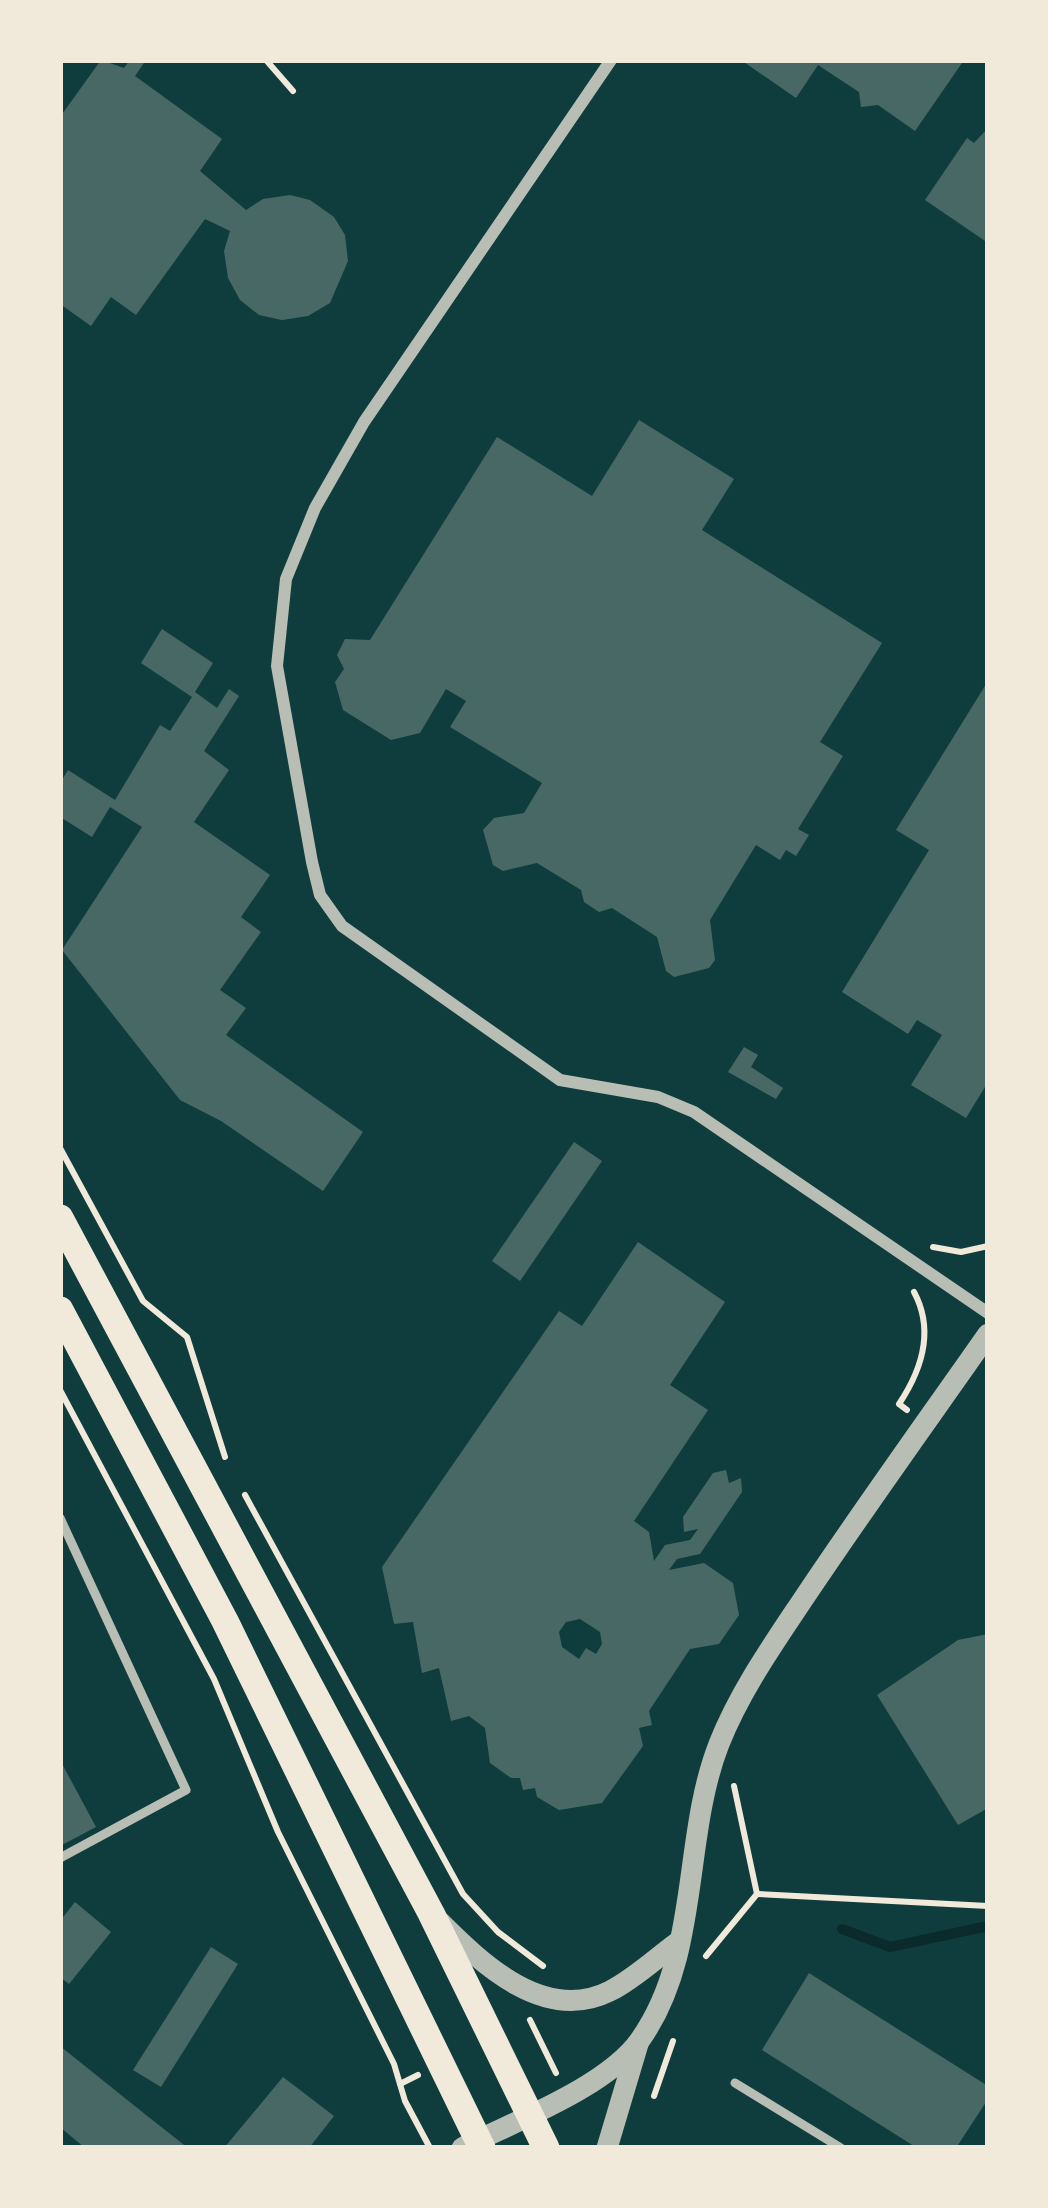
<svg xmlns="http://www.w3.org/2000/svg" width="1048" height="2208" viewBox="0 0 1048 2208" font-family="'Alegreya Sans',sans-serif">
<rect width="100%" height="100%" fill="#0f3d3e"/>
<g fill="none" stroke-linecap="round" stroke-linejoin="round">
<path stroke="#0a2a2b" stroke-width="10" d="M842,1929L890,1947L988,1926"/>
</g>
<g fill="#486865" fill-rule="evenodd">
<path d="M101,60L124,68L130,60H146L135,76L222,139L200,171L246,210L263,199L290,195L310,200L334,217L345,235L348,261L330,303L308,316L282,320L259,315L240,300L228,278L224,251L230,231L205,219L136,315L111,297L91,326L60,304V117Z"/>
<path d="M741,60H964L915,131L878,105L861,107L859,92L818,65L796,98Z"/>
<path d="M988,128V243L925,200L967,138L974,143Z"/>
<path d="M639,420L734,479L702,530L882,643L820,742L843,756L798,829L809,835L796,856L786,850L780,860L756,845L710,920L715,960L709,968L674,977L666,971L657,937L612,908L599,912L584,902L581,890L537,863L503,871L493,865L483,830L494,818L524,813L542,783L450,727L466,701L446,689L420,733L391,740L343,710L335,682L344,669L337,655L345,639L370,640L497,437L592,496Z"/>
<path d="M162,629L213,663L195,692L217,708L229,689L239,696L204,751L229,770L194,822L270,875L241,917L261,932L220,990L246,1008L226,1035L363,1132L323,1191L221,1121L180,1100L62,950L142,827L110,807L92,837L60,817V783L68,770L115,800L160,725L170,731L192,697L141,663Z"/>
<path d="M988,681V1082L966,1118L911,1085L942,1035L917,1020L908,1034L842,992L929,850L896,830Z"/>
<path d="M744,1047L758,1055L751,1067L783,1088L776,1099L728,1072Z"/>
<path d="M574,1142L602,1161L520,1281L492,1261Z"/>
<path d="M638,1242L725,1302L670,1385L708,1410L634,1521L649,1532L654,1561L665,1545L690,1540L698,1529L684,1532L683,1517L713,1473L726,1470L729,1483L741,1478L742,1492L700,1554L677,1559L669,1570L704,1563L733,1583L739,1615L719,1644L690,1649L649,1711L652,1725L639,1728L643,1746L602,1803L559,1810L537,1797L535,1788L523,1790L520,1778H511L490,1763L485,1728L469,1716L451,1721L439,1668L422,1673L413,1622L394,1624L382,1567L559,1311L582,1326ZM580,1619L600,1632L602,1644L596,1654L586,1648L579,1659L562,1647L559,1632L566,1622Z"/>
<path d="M988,1634V1808L958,1825L877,1695L958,1640Z"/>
<path d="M60,1760L96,1827L60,1846Z"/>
<path d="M75,1902L111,1932L69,1984L60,1977V1921Z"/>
<path d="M211,1947L238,1964L161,2087L133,2070Z"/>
<path d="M809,1973L988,2086V2099L956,2148H917L762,2050Z"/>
<path d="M60,2046L146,2115L188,2148H85L60,2127Z"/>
<path d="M283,2077L334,2116L309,2148H224Z"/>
</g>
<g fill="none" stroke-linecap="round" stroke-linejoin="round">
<g stroke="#f1e9da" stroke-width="6">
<path d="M266,60L293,91"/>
<path d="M60,1148L143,1301L187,1337L225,1457"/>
<path d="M933,1247L961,1252L988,1246"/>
<path d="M60,1390L214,1679L278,1832L394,2064L405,2101L430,2148"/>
<path d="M907,1410L899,1404C921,1371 935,1331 914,1292"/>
<path d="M245,1495L463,1894L498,1932L543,1966"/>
<path d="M734,1786L757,1894"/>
<path d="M757,1894L988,1906"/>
<path d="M706,1956L757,1894"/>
<path d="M530,2020L556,2073"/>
<path d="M400,2084L418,2075"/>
<path d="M654,2096L673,2041"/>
</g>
<g stroke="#b8beb3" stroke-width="9">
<path d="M60,1518L186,1790L60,1858"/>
<path d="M735,2083L841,2148"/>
</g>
<path stroke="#b8beb3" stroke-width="12" d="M611,60L364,422L315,508L286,579L277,666L312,862L320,895L342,926L560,1080L658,1097L694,1112L988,1313"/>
<g stroke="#b8beb3" stroke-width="21">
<path d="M440,1922C482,1964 545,2024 610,1991C634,1979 656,1958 678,1942"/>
<path d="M462,2148C513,2122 607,2087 640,2040C701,1954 682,1838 719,1744C740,1691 774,1643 806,1595C865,1507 927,1421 988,1334"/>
<path d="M607,2148L638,2044"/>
</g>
<g stroke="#f1e9da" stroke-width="27">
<path d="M60,1218L431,1913L546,2148"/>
<path d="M60,1310L225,1621L482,2148"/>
</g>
</g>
<rect width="1048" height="2208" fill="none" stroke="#f1e9da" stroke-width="126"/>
</svg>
